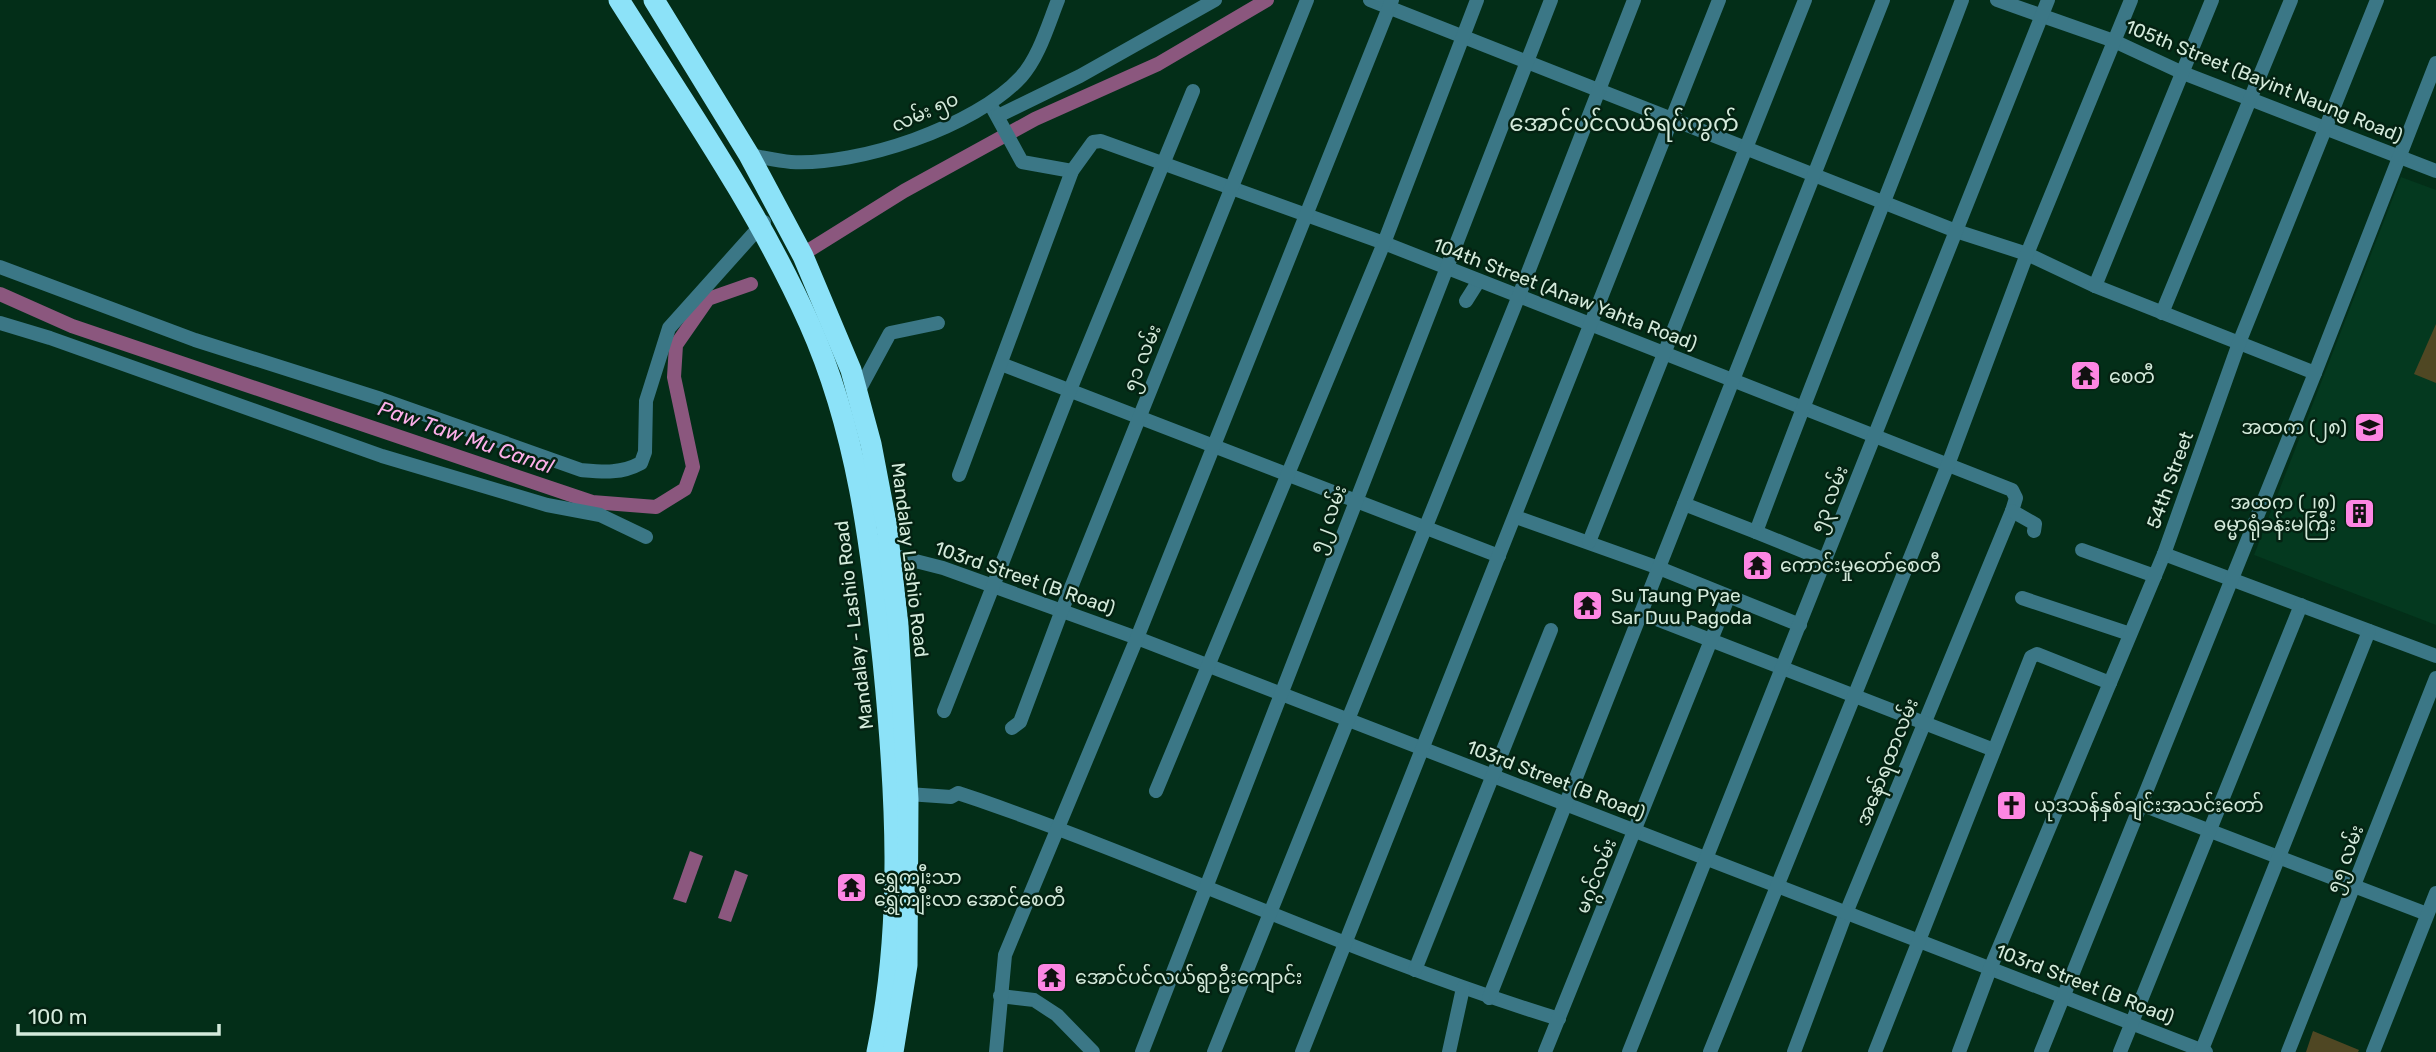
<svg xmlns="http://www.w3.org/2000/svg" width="2436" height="1052" viewBox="0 0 2436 1052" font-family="Rubik,'Noto Sans Myanmar',sans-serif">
<rect width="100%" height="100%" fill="#032e18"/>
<path fill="#04391f" d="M2401,177L2436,190V625L2254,555Z"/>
<g fill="#4f4723">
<path d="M2436,324V383L2414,374Z"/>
<path d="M2313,1031L2359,1050L2358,1052H2306Z"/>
</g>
<g fill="#8b577e">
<path d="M690,851L703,856L686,903L673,899Z"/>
<path d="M735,870L748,875L731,922L718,918Z"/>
</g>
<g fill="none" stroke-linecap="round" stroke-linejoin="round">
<g stroke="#8b577e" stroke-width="14">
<path d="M811,249L904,191L1035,119L1158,64L1267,0"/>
<path d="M0,294L72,326L592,502L656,507L685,489L693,467L674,377L676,345L708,299L751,284"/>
</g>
<g stroke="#3b7786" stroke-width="14">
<path d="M1370,0L1956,231L2027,254L2095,286L2315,373"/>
<path d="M1997,0L2114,41L2183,73L2436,171"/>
<path d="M993,109L1022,162L1072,171"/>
<path d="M998,116L1080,76L1215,0"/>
<path d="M749,155C762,157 777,161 791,162C858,166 975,127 1021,77C1039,57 1048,25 1058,0"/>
<path d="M0,267L195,340L381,399L581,470C603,472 621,474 641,463L645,452L646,401L669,328L764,222"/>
<path d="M2095,286L2212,0"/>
<path d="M1466,301L1478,282"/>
<path d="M2162,313L2291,0"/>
<path d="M0,323L50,338L382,456L547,505L600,515L646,537"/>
<path d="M1001,364L1499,556"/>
<path d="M857,394L890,333L938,323"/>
<path d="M959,475L1072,171L1093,142L1101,141L1384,243L2012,490L2016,498L2012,511L1846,913L1794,1052"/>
<path d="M1684,504L1756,532C1822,354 1895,178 1962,0"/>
<path d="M2012,511L2035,524L2034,531"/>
<path d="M1516,517L1659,568L1800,625"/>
<path d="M1756,532L1825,560"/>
<path d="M1589,542L1805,0"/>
<path d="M2082,550L2155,576"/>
<path d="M884,553L943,568L1137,638L2206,1052"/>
<path d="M2164,554L2436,656"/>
<path d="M2022,598L2130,634"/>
<path d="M1641,613L1994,750"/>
<path d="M944,711L1070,390L1193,91"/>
<path d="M1012,728L1020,722L1062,610L1307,0"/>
<path d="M1156,791L1384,243L1477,0"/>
<path d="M908,794L951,797L958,793L979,800C1174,868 1361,958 1559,1019"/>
<path d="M2140,804L2427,914"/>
<path d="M1415,970L1551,630"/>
<path d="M1000,996L1034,1000L1057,1015L1093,1052"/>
<path d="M1489,998L1883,0"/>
<path d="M996,1052L1005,955L1137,638L1392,0"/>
<path d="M1142,1052L1551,0"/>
<path d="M1214,1052L1518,298L1634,0"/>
<path d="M1302,1052L1719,0"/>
<path d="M1449,1052L1463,988"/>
<path d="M1545,1052L1728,598"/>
<path d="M1629,1052L2048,0"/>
<path d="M1710,1052L1949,462L2027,254L2131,0"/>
<path d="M1875,1052L2031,657L2037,654L2110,683"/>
<path d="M1959,1052L1990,969L2164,554L2239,343L2377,0"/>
<path d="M2041,1052L2315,373L2436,63"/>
<path d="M2120,1052L2301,605"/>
<path d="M2201,1052L2369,631"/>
<path d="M2288,1052L2436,678"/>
<path d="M2373,1052L2436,893"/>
</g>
<g stroke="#8ce2f8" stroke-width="21">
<path d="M619,0C686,106 758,209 809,323C857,430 871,546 883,661C896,790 904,924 877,1052"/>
<path d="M654,0L749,155L803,256L851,370L871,444L887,528L898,625L908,799L907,965L893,1052"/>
</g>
</g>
<defs>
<symbol id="temple-square" viewBox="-11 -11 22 22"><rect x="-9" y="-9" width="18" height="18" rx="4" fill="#fd86e3" stroke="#042212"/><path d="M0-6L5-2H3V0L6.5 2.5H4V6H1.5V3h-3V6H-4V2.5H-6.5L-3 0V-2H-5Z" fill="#111"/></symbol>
<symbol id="school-square" viewBox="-11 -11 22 22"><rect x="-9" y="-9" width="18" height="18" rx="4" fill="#fd86e3" stroke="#042212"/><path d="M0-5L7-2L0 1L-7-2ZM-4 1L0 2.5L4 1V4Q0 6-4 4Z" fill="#111"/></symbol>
<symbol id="building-square" viewBox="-11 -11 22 22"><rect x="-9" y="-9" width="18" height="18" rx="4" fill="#fd86e3" stroke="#042212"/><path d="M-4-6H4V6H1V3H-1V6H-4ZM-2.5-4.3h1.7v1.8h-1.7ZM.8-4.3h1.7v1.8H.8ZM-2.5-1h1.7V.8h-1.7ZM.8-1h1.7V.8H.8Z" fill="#111"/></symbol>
<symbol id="church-square" viewBox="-11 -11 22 22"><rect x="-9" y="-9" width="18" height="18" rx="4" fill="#fd86e3" stroke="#042212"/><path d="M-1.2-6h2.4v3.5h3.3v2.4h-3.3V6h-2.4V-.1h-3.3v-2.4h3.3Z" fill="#111"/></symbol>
</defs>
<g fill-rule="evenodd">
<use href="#temple-square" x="2068" y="358" width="35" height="35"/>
<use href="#school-square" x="2352" y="410" width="35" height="35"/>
<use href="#building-square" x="2342" y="496" width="35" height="35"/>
<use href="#temple-square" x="1740" y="548" width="35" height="35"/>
<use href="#temple-square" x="1570" y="588" width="35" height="35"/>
<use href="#church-square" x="1994" y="788" width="35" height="35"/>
<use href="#temple-square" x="834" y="870" width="35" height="35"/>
<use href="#temple-square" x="1034" y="960" width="35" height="35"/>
</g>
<g text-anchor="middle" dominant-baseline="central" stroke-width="5" stroke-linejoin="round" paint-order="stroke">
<g font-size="19" fill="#d4eadb" stroke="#042212">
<text transform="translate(2264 81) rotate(22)">105th Street (Bayint Naung Road)</text>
<text transform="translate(925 112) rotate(-24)">လမ်း ၅၀</text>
<text transform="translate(1565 294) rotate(21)">104th Street (Anaw Yahta Road)</text>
<text transform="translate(1142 358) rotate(-68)">၅၁ လမ်း</text>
<text transform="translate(2170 480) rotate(-70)">54th Street</text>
<text transform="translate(1829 499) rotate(-68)">၅၃ လမ်း</text>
<text transform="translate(1328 519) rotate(-69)">၅၂ လမ်း</text>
<text transform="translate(910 560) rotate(83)">Mandalay Lashio Road</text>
<text transform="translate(1025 578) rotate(19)">103rd Street (B Road)</text>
<text transform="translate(854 625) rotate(-97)">Mandalay - Lashio Road</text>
<text transform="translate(1887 762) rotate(-68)">အနော်ရထာလမ်း</text>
<text transform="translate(1556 780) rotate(21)">103rd Street (B Road)</text>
<text transform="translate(2345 859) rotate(-69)">၅၅ လမ်း</text>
<text transform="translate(1596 876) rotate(-68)">မဂ္ဂင်လမ်း</text>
<text transform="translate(2085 984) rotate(21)">103rd Street (B Road)</text>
</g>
<g font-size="19" fill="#d4eadb" stroke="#042212" text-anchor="start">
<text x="2109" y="376">စေတီ</text>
<text x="2347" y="427" text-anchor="end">အထက (၂၈)</text>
<text x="2336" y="502" text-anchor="end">အထက (၂၈)<tspan x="2336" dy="22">ဓမ္မာရုံခန်းမကြီး</tspan></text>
<text x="1780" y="565">ကောင်းမှုတော်စေတီ</text>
<text x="1611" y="595">Su Taung Pyae<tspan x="1611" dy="22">Sar Duu Pagoda</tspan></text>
<text x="2034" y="805">ယုဒသန်နှစ်ချင်းအသင်းတော်</text>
<text x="874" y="877">ရွှေကျီးသာ<tspan x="874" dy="22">ရွှေကျီးလာ အောင်စေတီ</tspan></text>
<text x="1075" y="977">အောင်ပင်လယ်ရွာဦးကျောင်း</text>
</g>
<g font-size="21" font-style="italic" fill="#fdafea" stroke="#042212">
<text transform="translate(466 437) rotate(19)">Paw Taw Mu Canal</text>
</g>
<g font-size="23" fill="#d4eadb" stroke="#042212">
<text x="1624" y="123">အောင်ပင်လယ်ရပ်ကွက်</text>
</g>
</g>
<path d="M18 1024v10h201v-10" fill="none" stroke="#d4eadb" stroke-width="3.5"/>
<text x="28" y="1024" font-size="21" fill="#d4eadb" stroke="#042212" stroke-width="5" paint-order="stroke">100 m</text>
</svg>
